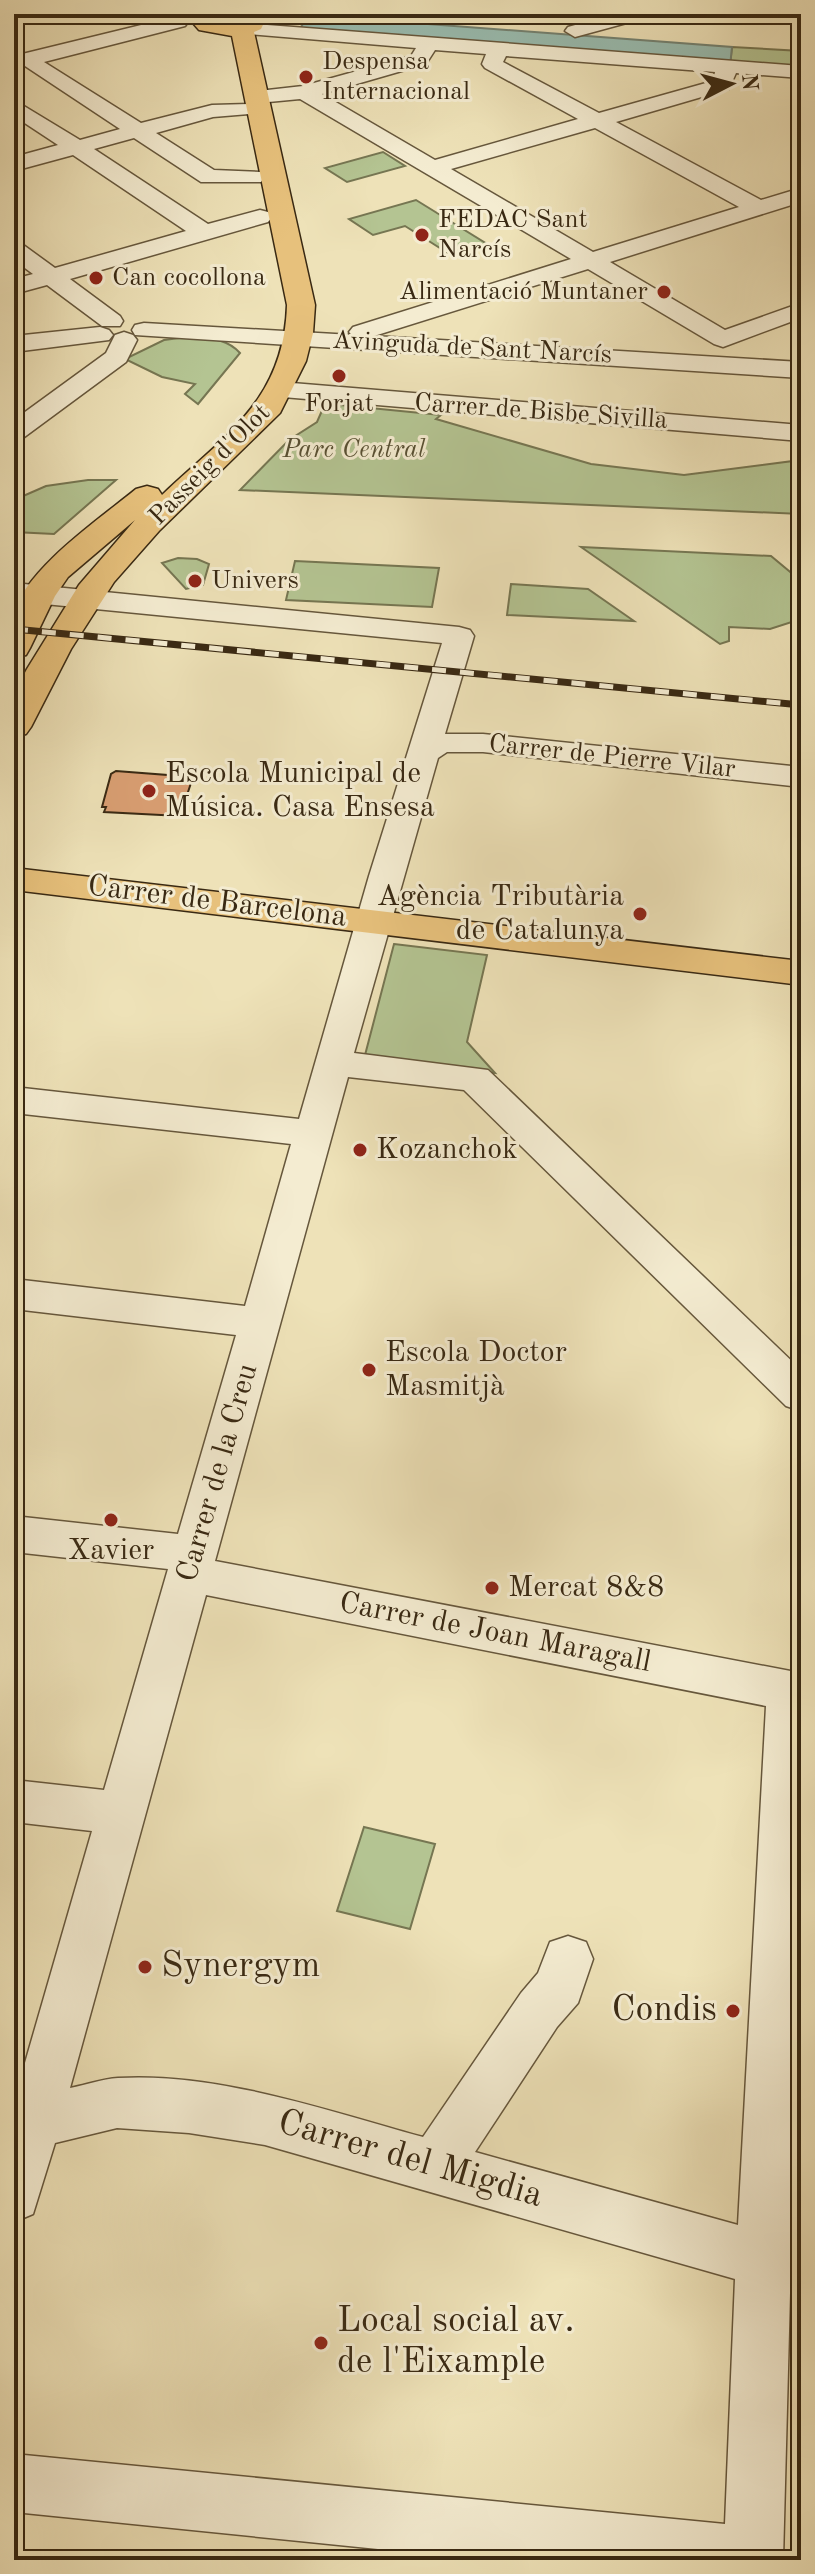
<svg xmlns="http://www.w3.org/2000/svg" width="815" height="2574" viewBox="0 0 815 2574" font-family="'Old Standard TT',serif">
<rect width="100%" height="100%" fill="#eee2b8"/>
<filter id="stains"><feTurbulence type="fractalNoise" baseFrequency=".0025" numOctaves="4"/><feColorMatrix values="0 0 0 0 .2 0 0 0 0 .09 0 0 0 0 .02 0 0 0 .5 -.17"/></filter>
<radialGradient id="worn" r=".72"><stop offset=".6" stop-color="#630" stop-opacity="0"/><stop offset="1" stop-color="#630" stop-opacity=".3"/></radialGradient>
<g fill="#b4c492" stroke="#767652" stroke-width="2">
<path d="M732,47L801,51V70L730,66Z"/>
<path d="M383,152L405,166L347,182L325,168Z"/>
<path d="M416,200L487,244L451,255L405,226L373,235L349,219Z"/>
<path d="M187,337C208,339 225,337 240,353L198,404L185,394L195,384L162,377L125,359L164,340Z"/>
<path d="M340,405L441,415L436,419L591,464L684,475L801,460V514L240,490L289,440L317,422L324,406Z"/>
<path d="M88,480H116L54,534L14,532V500L46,486Z"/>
<path d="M581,547L771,556L801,581V619L770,629L729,627V641L720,644Z"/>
<path d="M178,558L197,559L209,564L203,585L186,589L162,563Z"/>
<path d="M295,561L439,568L432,607L286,600Z"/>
<path d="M511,584L588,589L634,621L507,615Z"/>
<path d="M394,944L487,955L467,1042L495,1073L364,1059Z"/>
<path d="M364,1827L435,1844L410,1929L337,1911Z"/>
</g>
<path fill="#99bdb1" stroke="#738272" stroke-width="2" d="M309,15L732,47L730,66L299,30Z"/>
<path fill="#da9f73" stroke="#392913" stroke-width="2" d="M116,771L193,777L180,816L104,812L106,807H102L111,774Z"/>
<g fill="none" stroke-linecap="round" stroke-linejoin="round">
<defs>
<g id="minor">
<path d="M615,14H648L645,18L575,37L565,31L568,27Z"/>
<path d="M178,16L185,18L188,22L185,26L44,62L141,123L212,105L249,104L252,109L249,114L213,117L156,133L214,170L261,172L264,177L261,182H201L134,138L94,149L208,224L260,210L268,212L272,217L268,222L70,279L120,316L123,321L120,326H102L47,285L14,294V279L33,274L14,260V242L22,244L55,268L186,231L73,155L14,171V157L58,145L14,116V100L80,140L120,129L25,66L14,68V56Z"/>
<path d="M242,23L801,66V78L736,73L729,89L616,122L761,200L801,188V202L610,262L725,330L801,303V318L723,347L714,344L588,269L374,336L801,362V378L135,335L132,330L135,325L144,323L352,335L349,332L353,327L571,259L300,99L258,103L247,97L250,92L303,86L411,56L416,48L235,33L232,29L235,25ZM435,50L486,54L482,64L485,68L578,119L435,160L322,94L426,64ZM506,56L715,72L713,81L599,113L503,62ZM595,128L739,207L593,252L451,169Z"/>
<path d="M100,327L109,330L113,335L109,340L14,352V336Z"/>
<path d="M124,332L133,335L137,340L126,362L23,438L14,440V420L106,353L115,335Z"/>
<path d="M280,382L801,425V441L271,396L267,390L271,384Z"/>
<path d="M14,583L459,627L470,630L474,636L445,734H483L801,767V787L483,752H447L438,758L354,1053L488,1070L801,1370V1411L786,1406L464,1090L348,1077L215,1561L801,1673V2014L792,2238L801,2239V2295L790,2293L783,2560H486L14,2512V2454L725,2524L735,2279L265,2145L189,2133L117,2128L55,2143L33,2214L14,2222V2101L92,1831L14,1822V1780L104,1790L168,1569L14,1552V1516L178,1534L236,1335L14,1309V1279L245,1306L291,1144L14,1113V1087L299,1119L369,876L442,643L14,601ZM206,1595L766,1706L738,2225L475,2152L557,2027L578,2003L593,1959L586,1942L568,1936L550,1942L538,1973L521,1993L423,2137C328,2111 217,2072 118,2078C102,2079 86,2085 70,2088Z"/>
</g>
<g id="major">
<path d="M185,14C191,14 200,12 206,14C222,19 223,28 244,20L246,14H268L261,29L254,32L315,305L313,333L306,361L280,413L159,531L114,582L71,649L31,727L26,734L14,737V693L27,669L79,585L135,520L68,577L55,596L30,648L26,655L14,658C14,644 11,627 14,614C24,570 102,517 136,489L147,486L158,489L162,495C225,435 284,401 287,305L232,36L199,30Z"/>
<path d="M14,868L801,961V985L14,890Z"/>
</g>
</defs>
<use href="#minor" stroke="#66573c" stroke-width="3"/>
<use href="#major" stroke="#392913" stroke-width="3"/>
<use href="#minor" fill="#f4ecd1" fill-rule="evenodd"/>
<use href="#major" fill="#e7c17c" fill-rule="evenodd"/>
<defs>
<path id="rail" d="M14,629L801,705"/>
</defs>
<use href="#rail" stroke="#392913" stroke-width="7"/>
<use href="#rail" stroke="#f4ecd1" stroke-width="5" stroke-dasharray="14" stroke-linecap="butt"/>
</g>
<g fill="#8f2418" stroke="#f4ecd1" stroke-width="3">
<circle cx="306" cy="77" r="8"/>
<circle cx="422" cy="235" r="8"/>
<circle cx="96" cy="278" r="8"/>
<circle cx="664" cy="292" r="8"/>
<circle cx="339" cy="376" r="8"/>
<circle cx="195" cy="581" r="8"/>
<circle cx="149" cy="791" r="8"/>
<circle cx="640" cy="914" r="8"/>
<circle cx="360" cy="1150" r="8"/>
<circle cx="369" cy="1370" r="8"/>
<circle cx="111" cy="1520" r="8"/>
<circle cx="492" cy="1588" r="8"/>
<circle cx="145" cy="1967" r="8"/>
<circle cx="733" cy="2011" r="8"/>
<circle cx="321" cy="2343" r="8"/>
</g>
<g text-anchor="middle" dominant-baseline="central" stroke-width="6" stroke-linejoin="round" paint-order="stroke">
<g font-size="26" fill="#392913" stroke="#f4ecd1" text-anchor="start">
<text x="322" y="62">Despensa<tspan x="322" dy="30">Internacional</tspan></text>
<text x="438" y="220">FEDAC Sant<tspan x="438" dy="30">Narcís</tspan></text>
<text x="112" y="278">Can cocollona</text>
<text x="648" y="292" text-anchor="end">Alimentació Muntaner</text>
<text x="339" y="404" text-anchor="middle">Forjat</text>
<text x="211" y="581">Univers</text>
</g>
<g font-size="26" fill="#392913" stroke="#f4ecd1">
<text transform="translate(472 348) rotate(3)">Avinguda de Sant Narcís</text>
<text transform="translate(541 412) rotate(4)">Carrer de Bisbe Sivilla</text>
<text transform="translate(210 465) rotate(-45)">Passeig d'Olot</text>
<text transform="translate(612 757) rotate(6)">Carrer de Pierre Vilar</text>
</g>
<g font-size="26" font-style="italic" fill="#585033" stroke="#f4ecd1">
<text x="354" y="450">Parc Central</text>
</g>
<g font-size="30" fill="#392913" stroke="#f4ecd1" text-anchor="start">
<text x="165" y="774">Escola Municipal de<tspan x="165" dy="34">Música. Casa Ensesa</tspan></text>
<text x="624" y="897" text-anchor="end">Agència Tributària<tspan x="624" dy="34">de Catalunya</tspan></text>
<text x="376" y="1150">Kozanchok</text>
<text x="385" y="1353">Escola Doctor<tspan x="385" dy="34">Masmitjà</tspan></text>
<text x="111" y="1551" text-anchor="middle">Xavier</text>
<text x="508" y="1588">Mercat 8&amp;8</text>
</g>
<g font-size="30" fill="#392913" stroke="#f4ecd1">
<text transform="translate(217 902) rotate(7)">Carrer de Barcelona</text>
<text transform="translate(218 1473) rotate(-74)">Carrer de la Creu</text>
<text transform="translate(495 1633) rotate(11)">Carrer de Joan Maragall</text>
</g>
<g font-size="36" fill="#392913" stroke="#f4ecd1" text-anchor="start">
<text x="161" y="1967">Synergym</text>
<text x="717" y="2011" text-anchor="end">Condis</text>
<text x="337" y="2322">Local social av.<tspan x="337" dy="41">de l'Eixample</tspan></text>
</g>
<g font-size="36" fill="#392913" stroke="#f4ecd1">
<text transform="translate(410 2160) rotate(16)">Carrer del Migdia</text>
</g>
</g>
<rect width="815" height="2574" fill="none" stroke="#eee2b8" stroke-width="48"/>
<rect x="16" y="16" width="783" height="2542" fill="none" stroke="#392913" stroke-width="4"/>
<rect x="24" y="24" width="767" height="2526" fill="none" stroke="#392913" stroke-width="2"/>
<g transform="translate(731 84) rotate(84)" stroke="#f4ecd1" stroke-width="6" paint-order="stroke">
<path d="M0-6L14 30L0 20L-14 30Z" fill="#392913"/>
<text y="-12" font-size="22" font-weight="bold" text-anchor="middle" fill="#392913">N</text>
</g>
<rect width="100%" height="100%" filter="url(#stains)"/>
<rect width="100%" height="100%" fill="url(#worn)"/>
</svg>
